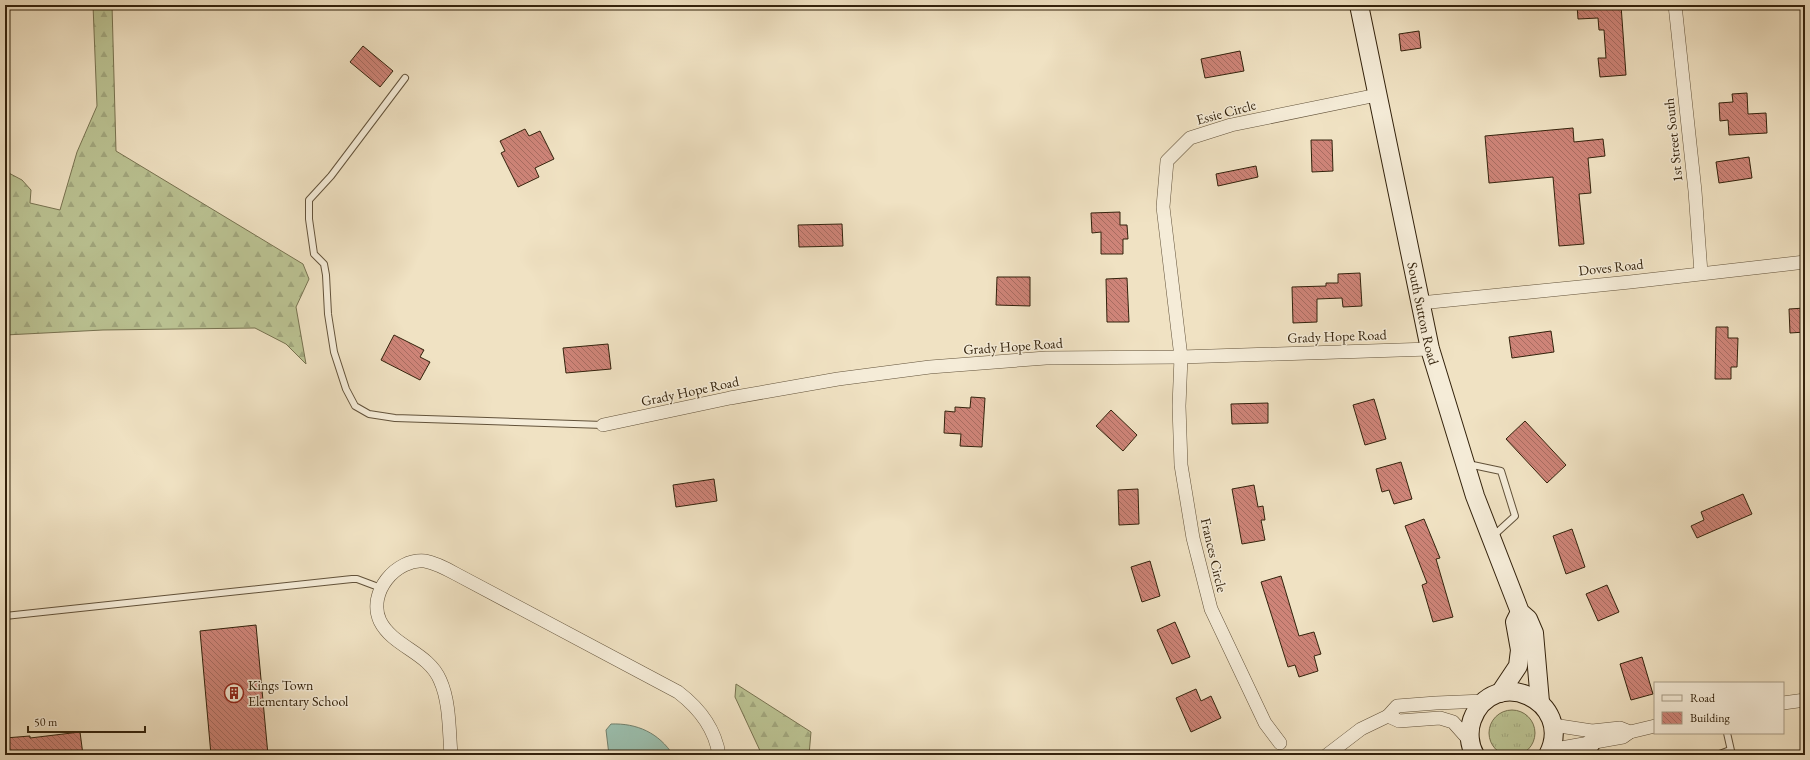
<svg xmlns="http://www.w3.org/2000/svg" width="1810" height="760" viewBox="0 0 1810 760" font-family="'EB Garamond',serif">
<defs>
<pattern id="grass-tufts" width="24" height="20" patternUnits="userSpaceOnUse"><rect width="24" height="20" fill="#bbc393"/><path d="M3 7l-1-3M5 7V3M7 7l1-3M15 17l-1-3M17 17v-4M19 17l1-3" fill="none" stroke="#a1a77e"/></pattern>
<pattern id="forest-firs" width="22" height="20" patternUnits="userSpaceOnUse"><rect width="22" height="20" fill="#bbc393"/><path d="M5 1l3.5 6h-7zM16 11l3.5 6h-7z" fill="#a1a77e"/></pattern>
<pattern id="building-back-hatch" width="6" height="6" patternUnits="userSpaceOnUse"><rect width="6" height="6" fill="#ce8478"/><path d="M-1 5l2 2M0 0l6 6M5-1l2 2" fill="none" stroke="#a86c61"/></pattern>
</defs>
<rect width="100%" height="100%" fill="#f0e2c3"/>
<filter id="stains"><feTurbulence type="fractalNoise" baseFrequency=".005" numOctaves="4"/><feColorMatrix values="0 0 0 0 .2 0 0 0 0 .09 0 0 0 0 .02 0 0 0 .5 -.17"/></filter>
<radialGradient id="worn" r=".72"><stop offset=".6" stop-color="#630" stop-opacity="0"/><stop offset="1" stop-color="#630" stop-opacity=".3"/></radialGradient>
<circle fill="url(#grass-tufts)" stroke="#777250" cx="1512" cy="733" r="23"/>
<g fill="url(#forest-firs)" stroke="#777250">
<path d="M93,5H112L116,151L303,264L309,279L296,307L306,364L286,344L255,328L103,330L5,335V171L22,180L31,190L30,203L60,210L77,152L97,106Z"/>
<path d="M736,684L811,732L809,755H762L735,697Z"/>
</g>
<path fill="#9bbfae" stroke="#71806d" d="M611,724C637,723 659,733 673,755H609L606,730Z"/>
<g fill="url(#building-back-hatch)" stroke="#33220c">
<path d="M1577,5H1621L1626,75L1600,77L1598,58H1606L1604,30H1599L1598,18L1578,19Z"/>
<path d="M1419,31L1421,48L1401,51L1399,34Z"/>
<path d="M363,46L393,71L380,87L350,62Z"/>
<path d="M1240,51L1244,71L1205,78L1201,59Z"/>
<path d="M1747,93L1748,114L1766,113L1767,133L1729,135L1728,120L1720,121L1719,103L1733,102L1732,94Z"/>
<path d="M1573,128L1574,142L1603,139L1605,156L1588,158L1591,193L1579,194L1584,244L1559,246L1553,177L1489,183L1485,136Z"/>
<path d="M525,129L529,136L540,131L554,159L535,168L539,177L518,187L501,153L505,151L500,141Z"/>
<path d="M1311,140H1332L1333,171L1312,172Z"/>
<path d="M1749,157L1752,178L1719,183L1716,162Z"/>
<path d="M1256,166L1258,177L1218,186L1216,174Z"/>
<path d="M1120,212V225H1127L1128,239H1123V254H1101V232L1092,233L1091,213Z"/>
<path d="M842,224L843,246L799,247L798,225Z"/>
<path d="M1360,273L1362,306L1343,307L1342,298L1317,299V322L1293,323L1292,287L1326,286V283H1338V274Z"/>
<path d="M997,277H1030V306L996,305Z"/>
<path d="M1127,278L1129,322H1107L1106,279Z"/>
<path d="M1805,308V332L1790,333L1789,309Z"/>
<path d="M1716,327H1728V338H1738L1737,367H1731V379H1715Z"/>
<path d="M1551,331L1554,352L1512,358L1509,337Z"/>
<path d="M394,335L424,350L420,357L430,362L420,380L381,360Z"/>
<path d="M608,344L611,369L566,373L563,348Z"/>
<path d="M971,397L985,398L982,447L960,446L961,434L944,433L945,411L955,412V407L970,408Z"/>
<path d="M1374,399L1386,439L1365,445L1353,405Z"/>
<path d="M1268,403V423L1232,424L1231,404Z"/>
<path d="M1111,410L1137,435L1123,451L1096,426Z"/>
<path d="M1525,421L1566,465L1547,483L1506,439Z"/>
<path d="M1401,462L1412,499L1394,504L1389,490L1382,492L1376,469Z"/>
<path d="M714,479L717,501L676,507L673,485Z"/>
<path d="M1254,485L1258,507L1263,506L1265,520H1261L1265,540L1242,544L1232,489Z"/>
<path d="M1138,489L1139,524L1119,525L1118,490Z"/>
<path d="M1743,494L1752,514L1697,538L1691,526L1704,520L1701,512Z"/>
<path d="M1424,519L1440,558L1436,559L1453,617L1433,622L1422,585L1427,583L1405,526Z"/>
<path d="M1572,529L1585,567L1566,574L1553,536Z"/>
<path d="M1150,561L1160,596L1142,602L1131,567Z"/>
<path d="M1281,576L1299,636L1314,632L1321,654L1314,656L1318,671L1299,677L1295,665L1288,667L1261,582Z"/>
<path d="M1607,585L1619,612L1598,621L1586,594Z"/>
<path d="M1175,622L1190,657L1172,664L1157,630Z"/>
<path d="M256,625L268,755H211L200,631Z"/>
<path d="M1642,657L1653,694L1631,700L1620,664Z"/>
<path d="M1196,689L1201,701L1211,696L1221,718L1191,732L1176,698Z"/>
<path d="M80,732L83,755H5V738L30,736V738Z"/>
</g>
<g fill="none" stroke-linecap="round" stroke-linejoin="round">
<defs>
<g id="service">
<path d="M405,78L331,176L309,200V219L314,254L324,264L326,275L328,314L334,352L346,389L355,406L369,414L395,418L603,425"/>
<path d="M1468,464L1501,471L1515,516L1492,537"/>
<path d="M5,616L352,579H357L381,588"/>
<path d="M1727,733L1732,755"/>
<path d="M1717,755L1730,750"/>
</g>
<g id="minor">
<path d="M1675,5L1695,191L1701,273"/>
<path d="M1420,303L1630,282L1805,262"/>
<path d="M603,425L730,398L838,379L930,367L1046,358L1181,357L1430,349"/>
<path d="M1783,703L1805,700"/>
<path d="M1388,716L1399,721L1440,718L1453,722L1469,740"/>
<path d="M1553,725L1592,731L1620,728L1630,732"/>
<path d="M1280,743L1265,723L1211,609L1193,538L1181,465L1179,406L1181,357L1163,207L1167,161L1190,138L1231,125L1377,95"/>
<path d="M1550,750L1623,737L1630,732L1655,726"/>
<path d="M451,755C449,731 450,702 440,680C428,652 393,647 380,621C367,593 396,558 425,561C436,563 447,569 456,574L678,692C699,708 715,728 719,755"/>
<path d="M1327,755L1361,729L1388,716L1397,706L1436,703L1484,701"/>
</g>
<g id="secondary">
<path id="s1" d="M1359,5L1430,349L1475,496L1520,612L1528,619L1534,633L1540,702"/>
<path d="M1500,693L1518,666L1520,650L1515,622L1520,612"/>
<path d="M1475,755C1469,745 1468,731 1472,720C1493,663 1576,701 1548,755"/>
<path d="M1583,755L1591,743"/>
</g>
</defs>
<use href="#service" stroke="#62523a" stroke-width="8"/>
<use href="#minor" stroke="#62523a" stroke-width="14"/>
<use href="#secondary" stroke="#33220c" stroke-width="20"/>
<use href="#service" stroke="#f5ecd8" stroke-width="6"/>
<use href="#minor" stroke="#f5ecd8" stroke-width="13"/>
<use href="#secondary" stroke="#f5ecd8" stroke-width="18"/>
</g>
<defs>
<symbol id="building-ring" viewBox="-11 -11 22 22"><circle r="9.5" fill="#f5ecd8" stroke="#8f2418" stroke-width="1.5"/><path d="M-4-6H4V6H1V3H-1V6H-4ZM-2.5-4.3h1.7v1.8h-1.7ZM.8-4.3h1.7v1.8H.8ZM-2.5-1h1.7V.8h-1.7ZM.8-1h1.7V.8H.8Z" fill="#8f2418"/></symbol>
</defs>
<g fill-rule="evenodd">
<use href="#building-ring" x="223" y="682" width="22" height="22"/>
</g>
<g text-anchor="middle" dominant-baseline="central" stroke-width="3" stroke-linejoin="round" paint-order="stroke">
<g font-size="14" fill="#33220c" stroke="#f5ecd8">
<text transform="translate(1226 112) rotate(-15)">Essie Circle</text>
<text transform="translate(1673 140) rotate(-96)">1st Street South</text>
<text transform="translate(1611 267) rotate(-6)">Doves Road</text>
<text stroke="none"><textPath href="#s1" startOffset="315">South Sutton Road</textPath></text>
<text transform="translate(1337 336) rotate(-2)">Grady Hope Road</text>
<text transform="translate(1013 346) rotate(-4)">Grady Hope Road</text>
<text transform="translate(690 391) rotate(-12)">Grady Hope Road</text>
<text transform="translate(1214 555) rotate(77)">Frances Circle</text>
</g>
<g font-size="14" fill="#33220c" stroke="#f5ecd8" text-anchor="start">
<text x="248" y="685">Kings Town<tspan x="248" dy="16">Elementary School</tspan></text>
</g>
</g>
<rect width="1810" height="760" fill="none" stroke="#f0e2c3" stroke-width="20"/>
<rect x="6" y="6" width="1798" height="748" fill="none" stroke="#33220c" stroke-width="2"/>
<rect x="10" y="10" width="1790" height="740" fill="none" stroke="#33220c"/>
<rect x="1654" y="682" width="130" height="52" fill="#f5ecd8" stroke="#a79b86"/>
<rect x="1662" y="695" width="20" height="6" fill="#f5ecd8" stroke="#a79b86"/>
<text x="1690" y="702" font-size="12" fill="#33220c">Road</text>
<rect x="1662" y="712" width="20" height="12" fill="url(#building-back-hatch)" stroke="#a79b86"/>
<text x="1690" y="722" font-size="12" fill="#33220c">Building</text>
<path d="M28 726v6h117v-6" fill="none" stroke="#33220c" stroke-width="2"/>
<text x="34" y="726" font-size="12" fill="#33220c" stroke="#f5ecd8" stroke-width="3" paint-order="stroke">50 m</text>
<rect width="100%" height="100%" filter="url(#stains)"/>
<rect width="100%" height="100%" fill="url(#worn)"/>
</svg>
